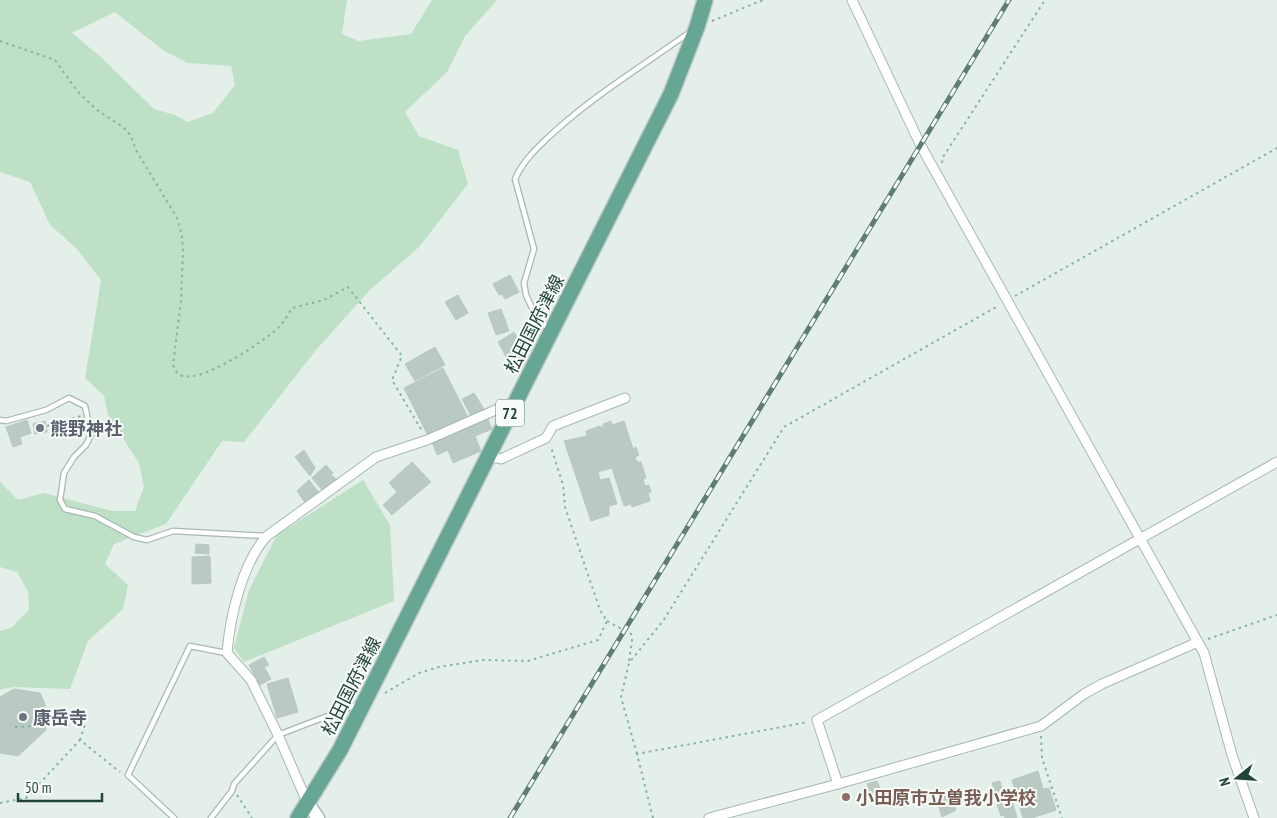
<svg xmlns="http://www.w3.org/2000/svg" width="1277" height="818" viewBox="0 0 1277 818" font-family="'PT Sans Narrow','Noto Sans JP',sans-serif">
<rect width="100%" height="100%" fill="#e5efea"/>
<g fill="#bde0c6" fill-rule="evenodd">
<path d="M0,0H347L342,34L359,41L411,34L432,0H497L465,36L447,72L405,112L419,136L458,150L468,184L419,247L370,290L316,350L244,442L222,441L166,524L114,544L105,564L128,585L123,609L88,641L70,689L12,687L0,690V631L11,628L29,610L28,592L17,572L0,567V482L18,500L44,493L112,511H135L144,487L139,463L108,415L104,396L85,378L101,280L76,248L50,225L30,182L0,172ZM115,12L164,51L188,63L231,66L235,85L213,113L188,122L175,115L154,109L103,59L72,33Z"/>
<path d="M363,480L390,525L394,601L244,662L234,648L249,590L277,535Z"/>
</g>
<g fill="#bacac3" stroke="#b7c9c1">
<path d="M510,275L519,292L505,299L502,294L499,295L493,284Z"/>
<path d="M458,295L468,313L456,320L445,302Z"/>
<path d="M501,309L509,331L496,335L488,313Z"/>
<path d="M514,332L527,354L510,364L498,342Z"/>
<path d="M435,347L445,365L415,381L405,364Z"/>
<path d="M443,368L468,417L428,436L404,388Z"/>
<path d="M474,393L484,409L471,416L462,399Z"/>
<path d="M488,419L492,429L475,436L481,451L453,463L448,450L437,455L432,442Z"/>
<path d="M27,420L31,433L20,437L22,444L13,447L6,427Z"/>
<path d="M45,421L47,432L35,434L33,424Z"/>
<path d="M611,421L612,425L624,421L633,449L636,447L639,455L635,457L637,462H641L646,478L643,479L645,486L649,485L651,492L648,493L650,501L632,507L631,504L624,506L612,468L598,472L600,480L609,478L617,504L609,506V515L591,521L564,441L587,436L586,431L600,426L604,428L603,424Z"/>
<path d="M304,450L315,468L310,476L295,457Z"/>
<path d="M412,462L431,482L420,491L402,471Z"/>
<path d="M326,465L333,473L331,475L338,480L323,491L312,478Z"/>
<path d="M402,471L420,491L392,515L383,505L397,492L389,483Z"/>
<path d="M309,480L320,494L306,504L297,491Z"/>
<path d="M196,544L209,545V554L195,553Z"/>
<path d="M210,556L211,583L192,584V557Z"/>
<path d="M264,657L269,665L264,667L271,679L260,685L249,665Z"/>
<path d="M288,678L298,712L277,718L267,684Z"/>
<path d="M14,689L40,693L45,704L46,730L18,756L0,753V697Z"/>
<path d="M1038,771L1043,789L1049,788L1056,810L1032,818H1023L1012,780Z"/>
<path d="M877,781L886,804L881,806L875,792L871,794L867,784Z"/>
<path d="M1000,781L1003,795L996,797L992,783Z"/>
<path d="M951,793L956,810L942,817L936,799Z"/>
<path d="M1012,800L1017,818H1005L1004,815L1001,816L997,804Z"/>
</g>
<g fill="none" stroke-linecap="round" stroke-linejoin="round">
<defs>
<g id="lane">
<path d="M549,331L533,310L526,295L524,283L534,249L515,179C524,159 538,147 554,132C596,94 644,65 690,32"/>
<path d="M0,420L6,421L46,410L69,398L85,406L91,435L86,445L74,457L64,473L60,500L65,509L95,516L134,537L147,540L173,531L266,536"/>
<path d="M174,818L128,775L190,646L226,653"/>
<path d="M211,818L232,791L234,784L278,735L359,704"/>
</g>
<g id="street">
<path d="M852,0L921,146L1204,653L1232,755L1254,818"/>
<path d="M489,456L501,459L546,438L553,426L625,398"/>
<path d="M838,784L817,720L1277,462"/>
<path d="M308,804L278,735L251,680L227,653C230,617 242,563 267,536L376,457L427,440L516,401"/>
<path d="M709,818L838,784L1041,726L1084,694L1102,684L1198,642"/>
</g>
<path id="secondary" d="M309,805L318,818"/>
<path id="primary" d="M298,818L340,750L671,94L697,27L705,0"/>
</defs>
<use href="#lane" stroke="#a7b8b1" stroke-width="7"/>
<use href="#street" stroke="#a7b8b1" stroke-width="11"/>
<use href="#secondary" stroke="#a2bbb2" stroke-width="15"/>
<use href="#primary" stroke="#c1cac8" stroke-width="18"/>
<g stroke="#84b4a3" stroke-width="2" stroke-dasharray="2.5 4" stroke-linecap="butt">
<path d="M712,21L763,0"/>
<path d="M0,41L55,60L78,92L97,110L123,127L131,136L136,150L177,218L182,236L183,251L181,301L173,365C175,370 177,375 183,376C205,381 259,344 276,330C283,324 287,316 292,308L324,300L348,287L402,356L392,380L422,431"/>
<path d="M942,163L943,157L1045,0"/>
<path d="M1015,296L1277,148"/>
<path d="M47,426L81,416"/>
<path d="M607,621L631,634L632,641L629,661"/>
<path d="M1208,639L1277,615"/>
<path d="M385,693L419,673L439,667L483,660L528,661L598,640L607,621L600,610L565,507L563,485L551,447"/>
<path d="M15,727L85,724L80,740"/>
<path d="M1041,736L1042,758L1062,818"/>
<path d="M637,754L621,697L629,663L663,621L784,427L998,306"/>
<path d="M237,795L252,818"/>
<path d="M0,803L26,798L80,740L120,772"/>
<path d="M653,818L637,754L808,722"/>
</g>
<use href="#lane" stroke="#fff" stroke-width="4.5"/>
<use href="#street" stroke="#fff" stroke-width="9"/>
<use href="#secondary" stroke="#fff" stroke-width="12"/>
<use href="#primary" stroke="#67a694" stroke-width="15"/>
<defs>
<path id="rail" d="M510,818L1009,0"/>
</defs>
<use href="#rail" stroke="#5e7d74" stroke-width="5"/>
<use href="#rail" stroke="#f6fbf8" stroke-width="3" stroke-dasharray="9" stroke-linecap="butt"/>
</g>
<g fill="#6b7280" stroke="#f6fbf8" stroke-width="2">
<circle cx="40" cy="428" r="5"/>
<circle cx="23" cy="717" r="5"/>
</g>
<circle fill="#8d6e63" stroke="#f6fbf8" stroke-width="2" cx="846" cy="797" r="5"/>
<g text-anchor="middle" dominant-baseline="central" stroke-width="4" stroke-linejoin="round" paint-order="stroke">
<rect fill="#f6fbf8" stroke="#627a72" stroke-width="1" x="496" y="399.5" width="28" height="27" rx="4"/>
<g font-size="16" font-weight="bold" fill="#234239">
<text x="510" y="413">72</text>
</g>
<g font-size="18" fill="#234239" stroke="#f6fbf8">
<text transform="translate(534 324) rotate(-63)">松田国府津線</text>
<text transform="translate(351 686) rotate(-63)">松田国府津線</text>
</g>
<g font-size="18" font-weight="bold" fill="#5b616d" stroke="#f6fbf8" text-anchor="start">
<text x="50" y="428">熊野神社</text>
<text x="33" y="717">康岳寺</text>
</g>
<g font-size="18" font-weight="bold" fill="#785e54" stroke="#f6fbf8" text-anchor="start">
<text x="856" y="797">小田原市立曽我小学校</text>
</g>
</g>
<g transform="translate(1237 778) rotate(253)" stroke="#f6fbf8" stroke-width="4" paint-order="stroke">
<path d="M0-4L9 19L0 12L-9 19Z" fill="#234239"/>
<text y="-8" font-size="14" font-weight="bold" text-anchor="middle" fill="#234239">N</text>
</g>
<path d="M18 793v8h84v-8" fill="none" stroke="#234239" stroke-width="2.5"/>
<text x="25" y="793" font-size="15" fill="#234239" stroke="#f6fbf8" stroke-width="4" paint-order="stroke">50 m</text>
</svg>
